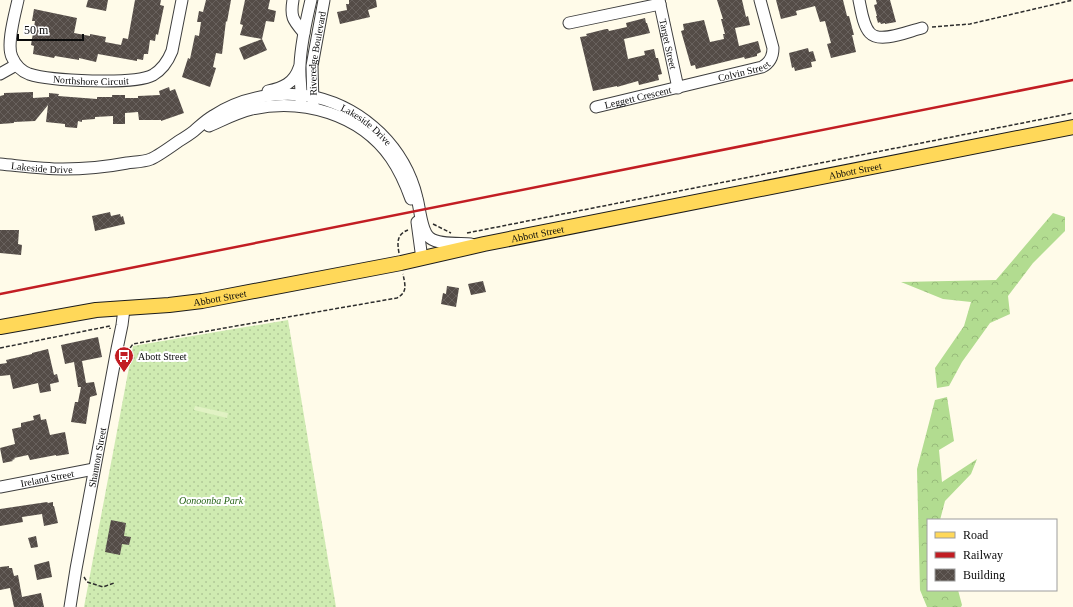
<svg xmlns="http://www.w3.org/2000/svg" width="1073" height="607" viewBox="0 0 1073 607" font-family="'Times New Roman',serif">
<defs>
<pattern id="grass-dots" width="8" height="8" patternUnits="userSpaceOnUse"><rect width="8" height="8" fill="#cfebb1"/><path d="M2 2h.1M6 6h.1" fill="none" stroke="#b0c897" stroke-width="1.8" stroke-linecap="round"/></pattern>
<pattern id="forest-crowns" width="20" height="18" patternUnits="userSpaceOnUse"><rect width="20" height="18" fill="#b2dc90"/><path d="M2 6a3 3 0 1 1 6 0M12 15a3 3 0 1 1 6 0" fill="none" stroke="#98bb7b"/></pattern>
<pattern id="building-cross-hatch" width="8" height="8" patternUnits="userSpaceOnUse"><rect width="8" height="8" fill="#544c47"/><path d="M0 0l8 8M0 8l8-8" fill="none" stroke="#68615d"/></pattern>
</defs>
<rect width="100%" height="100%" fill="#fffbe9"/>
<path fill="url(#grass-dots)" d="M288,320L336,607H84L133,346Z"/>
<g fill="url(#forest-crowns)">
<path d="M1053,213L1065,217V231L1033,263L1008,296L1010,314L990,323L962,362L949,386L937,388L935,368L964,326L971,302L943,299L901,282L996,280Z"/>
<path d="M947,397L954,441L939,450L942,482L977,459L971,474L945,501L940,520H928V590H958L962,605L961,607H927L920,590L917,469L935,400Z"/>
</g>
<path fill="#e1f2c4" d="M195,406L228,413L227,418L194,410Z"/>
<g fill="url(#building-cross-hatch)">
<path d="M88,0H108L106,11L86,7Z"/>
<path d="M135,0H161L160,5L164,6L158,35L156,34L155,41L150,40L148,54H144L143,60L137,59V61L98,54L96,62L79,58V60L55,56L54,58L33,54L34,46L31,45L35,21H32L34,9L77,18L74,33L90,36V34L106,37L105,42L121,45L123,38L128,39Z"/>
<path d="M206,0H231L227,22L226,21L222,54L216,53L213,67L216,68L210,87L182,77L188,58L190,59L195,35L199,36L201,22H197L199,11L203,12Z"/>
<path d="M245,0H270L268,9L276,11L274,22L266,21L262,39L267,50L244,60L239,48L262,39L240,35L243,25L240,24Z"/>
<path d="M349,0H376L377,7L368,10L370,17L340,24L337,12L347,10L346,4H349Z"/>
<path d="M717,0H742L746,17L748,16L750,25L735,28L739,46L758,41L761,52L757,54V56L745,59L744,57L696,69L695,65L691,66L681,31L684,30L683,24L704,20L710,42L724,39L723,34H725L721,19H723Z"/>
<path d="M776,0H843L847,16H849L854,35H852L856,52L831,58L827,44L831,43L825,21L820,22L815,6L796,11L797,15L781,19Z"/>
<path d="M876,0H890L896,22L885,24V23L881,24L880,22L878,23L876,16H877L874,5L877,4Z"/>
<path d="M645,18L646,23H647L650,33L624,39L628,59L645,55L644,51L654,49L656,58H658L662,74L658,75L659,80L639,85L638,81L617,87V86L593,91L580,37L587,36L586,34L606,29H608L609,31L627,27L626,23Z"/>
<path d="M808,48L809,52L813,51L816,61L811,62L812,67L795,71L794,67L792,68L789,53Z"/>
<path d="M169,87L170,91L175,89L184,113L161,121V120H139L138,112L125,113V124H113V116L95,117V119L82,120V122L78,121L77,128L65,127V124L46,122L48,105L35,121L14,122V123L0,124V96L4,95V93L33,92V98L49,97V93L59,94L58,96L97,99V97H112V95H125V98H138V96L160,95L159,91Z"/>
<path d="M110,212L111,216L120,214L121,217L123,216L125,224L95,231L92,216Z"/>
<path d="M0,230H19L18,244L22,245L21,255L0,253Z"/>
<path d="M483,281L486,292L471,295L468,284Z"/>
<path d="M447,286L459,288L456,307L441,304L443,293L446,294Z"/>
<path d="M98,337L102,357L82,361L86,383L94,382L97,395L90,397L86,424L71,422L75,402H78L81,387H78L74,362L65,364L61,345Z"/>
<path d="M48,349L54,375L57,374L59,382L50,384L51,391L40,393L38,383L13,389L10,375L0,376V364L7,363L6,360L32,354V353Z"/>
<path d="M40,414L41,420L46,419L50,435L65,432L69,454L56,456V455L30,460L28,455L14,458L15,459L12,460L13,461L3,463L0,448L15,444L12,429L21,427V423L34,420L33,416Z"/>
<path d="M47,502L48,503L53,502V506H54L58,523L44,526L42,514L22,517L23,522L0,526V509Z"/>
<path d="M111,520L126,523L124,536L131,537L129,545L122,544L120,555L105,552Z"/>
<path d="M36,536L38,547L31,548L28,538Z"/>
<path d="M49,561L52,577L37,580L34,565Z"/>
<path d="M9,566V568H12L14,576L18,575L22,597L41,593L44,607H14L10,588L0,590V567Z"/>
</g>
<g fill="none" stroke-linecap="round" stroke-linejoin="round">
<defs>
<g id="minor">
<path id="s1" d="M18,0C15,14 6,45 12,57C15,64 21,71 29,74C50,81 135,85 153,75C163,69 168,61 172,51L182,0"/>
<path d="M293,0C290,17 293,20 304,33"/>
<path id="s2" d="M659,0L678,88"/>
<path d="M859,0C861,9 863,26 870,33C880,44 909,31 922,28"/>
<path d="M569,23L660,4"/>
<path d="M0,74L16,65"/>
<path d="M268,91C283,88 294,83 299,68"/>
<path d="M301,102C302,90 299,77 300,65C301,43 306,21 311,0"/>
<path id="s3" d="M313,104L312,66L324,0"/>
<path id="s4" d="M596,107L762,67C770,63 773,57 773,48L760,0"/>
<path d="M209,126C223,120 236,113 252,109C303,98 360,114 391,158C400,171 406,185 411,199"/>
<path id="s5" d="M0,164C21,166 42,169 63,169C85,169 106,167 127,163C134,162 143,162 151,159C158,156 172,146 179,141C184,138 189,135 194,131C200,126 206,120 213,116C242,97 280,90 315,97C365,109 405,148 417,198C420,208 421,232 430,238C439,245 460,243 471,244"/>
<path d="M417,222L422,259"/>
<path id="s6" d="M0,487L94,469"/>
<path id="s7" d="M70,607L76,569L117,349L122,325L124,309"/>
</g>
<g id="major">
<path id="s8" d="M0,327L96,310L169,305L202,301L401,263L484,244L1073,127"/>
</g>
</defs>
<use href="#minor" stroke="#3e3e3e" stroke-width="13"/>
<use href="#major" stroke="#1c1c1c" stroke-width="16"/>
<g stroke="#2d2d2d" stroke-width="1.5" stroke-dasharray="4 2" stroke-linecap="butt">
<path d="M932,27L970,24L1073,0"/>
<path d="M433,224L451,233"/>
<path d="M467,233L1073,113"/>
<path d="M399,253C397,242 397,234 408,230"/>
<path d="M0,348L110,326V329"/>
<path d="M126,350L128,351L133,344L397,298C408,292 405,285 403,274"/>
<path d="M84,577L87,582L103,587L114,583"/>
</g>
<use href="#minor" stroke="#fff" stroke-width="11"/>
<use href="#major" stroke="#ffd859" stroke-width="14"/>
<path stroke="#c21d23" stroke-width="2.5" d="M0,294L1073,80"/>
</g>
<defs>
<symbol id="bus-pin" viewBox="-11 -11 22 30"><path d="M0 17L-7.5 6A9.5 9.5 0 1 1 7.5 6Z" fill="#c21d23" stroke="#fff"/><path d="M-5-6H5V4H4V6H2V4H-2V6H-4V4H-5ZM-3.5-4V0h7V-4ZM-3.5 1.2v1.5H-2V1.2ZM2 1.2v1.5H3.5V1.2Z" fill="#fff"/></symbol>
</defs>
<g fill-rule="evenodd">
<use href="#bus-pin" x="113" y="345" width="22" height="30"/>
</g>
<g text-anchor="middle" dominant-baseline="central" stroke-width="4" stroke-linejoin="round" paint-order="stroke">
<g font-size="10" fill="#0b0b0b" stroke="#fff">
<text stroke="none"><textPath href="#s2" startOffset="45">Target Street</textPath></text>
<text stroke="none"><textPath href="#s3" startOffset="51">Riveredge Boulevard</textPath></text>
<text stroke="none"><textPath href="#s4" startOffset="152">Colvin Street</textPath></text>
<text stroke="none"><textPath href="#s1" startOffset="145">Northshore Circuit</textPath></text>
<text stroke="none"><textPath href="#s4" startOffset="43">Leggett Crescent</textPath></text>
<text stroke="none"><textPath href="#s5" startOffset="393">Lakeside Drive</textPath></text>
<text stroke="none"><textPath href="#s5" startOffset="42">Lakeside Drive</textPath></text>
<text stroke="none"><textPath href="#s8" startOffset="870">Abbott Street</textPath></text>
<text stroke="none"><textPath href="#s8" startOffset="546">Abbott Street</textPath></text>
<text stroke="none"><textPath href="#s8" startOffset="222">Abbott Street</textPath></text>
<text stroke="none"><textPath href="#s7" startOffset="152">Shannon Street</textPath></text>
<text stroke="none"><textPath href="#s6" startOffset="48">Ireland Street</textPath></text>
</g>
<g font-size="10" fill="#0b0b0b" stroke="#fff" text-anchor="start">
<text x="138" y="356">Abott Street</text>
</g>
<g font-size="10" font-style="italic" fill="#286519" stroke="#fff">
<text x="211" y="500">Oonoonba Park</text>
</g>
</g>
<rect x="927" y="519" width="130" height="72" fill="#ffffff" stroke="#9d9d9d"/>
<rect x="935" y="532" width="20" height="6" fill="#ffd859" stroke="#9d9d9d"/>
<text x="963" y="539" font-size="12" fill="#0b0b0b">Road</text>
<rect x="935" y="552" width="20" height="6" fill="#c21d23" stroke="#9d9d9d"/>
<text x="963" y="559" font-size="12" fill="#0b0b0b">Railway</text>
<rect x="935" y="569" width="20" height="12" fill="url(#building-cross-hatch)" stroke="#9d9d9d"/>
<text x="963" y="579" font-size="12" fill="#0b0b0b">Building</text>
<path d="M18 34v6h65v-6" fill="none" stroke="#0b0b0b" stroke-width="2"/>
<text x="24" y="34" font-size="12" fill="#0b0b0b" stroke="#ffffff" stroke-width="3" paint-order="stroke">50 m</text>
</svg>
